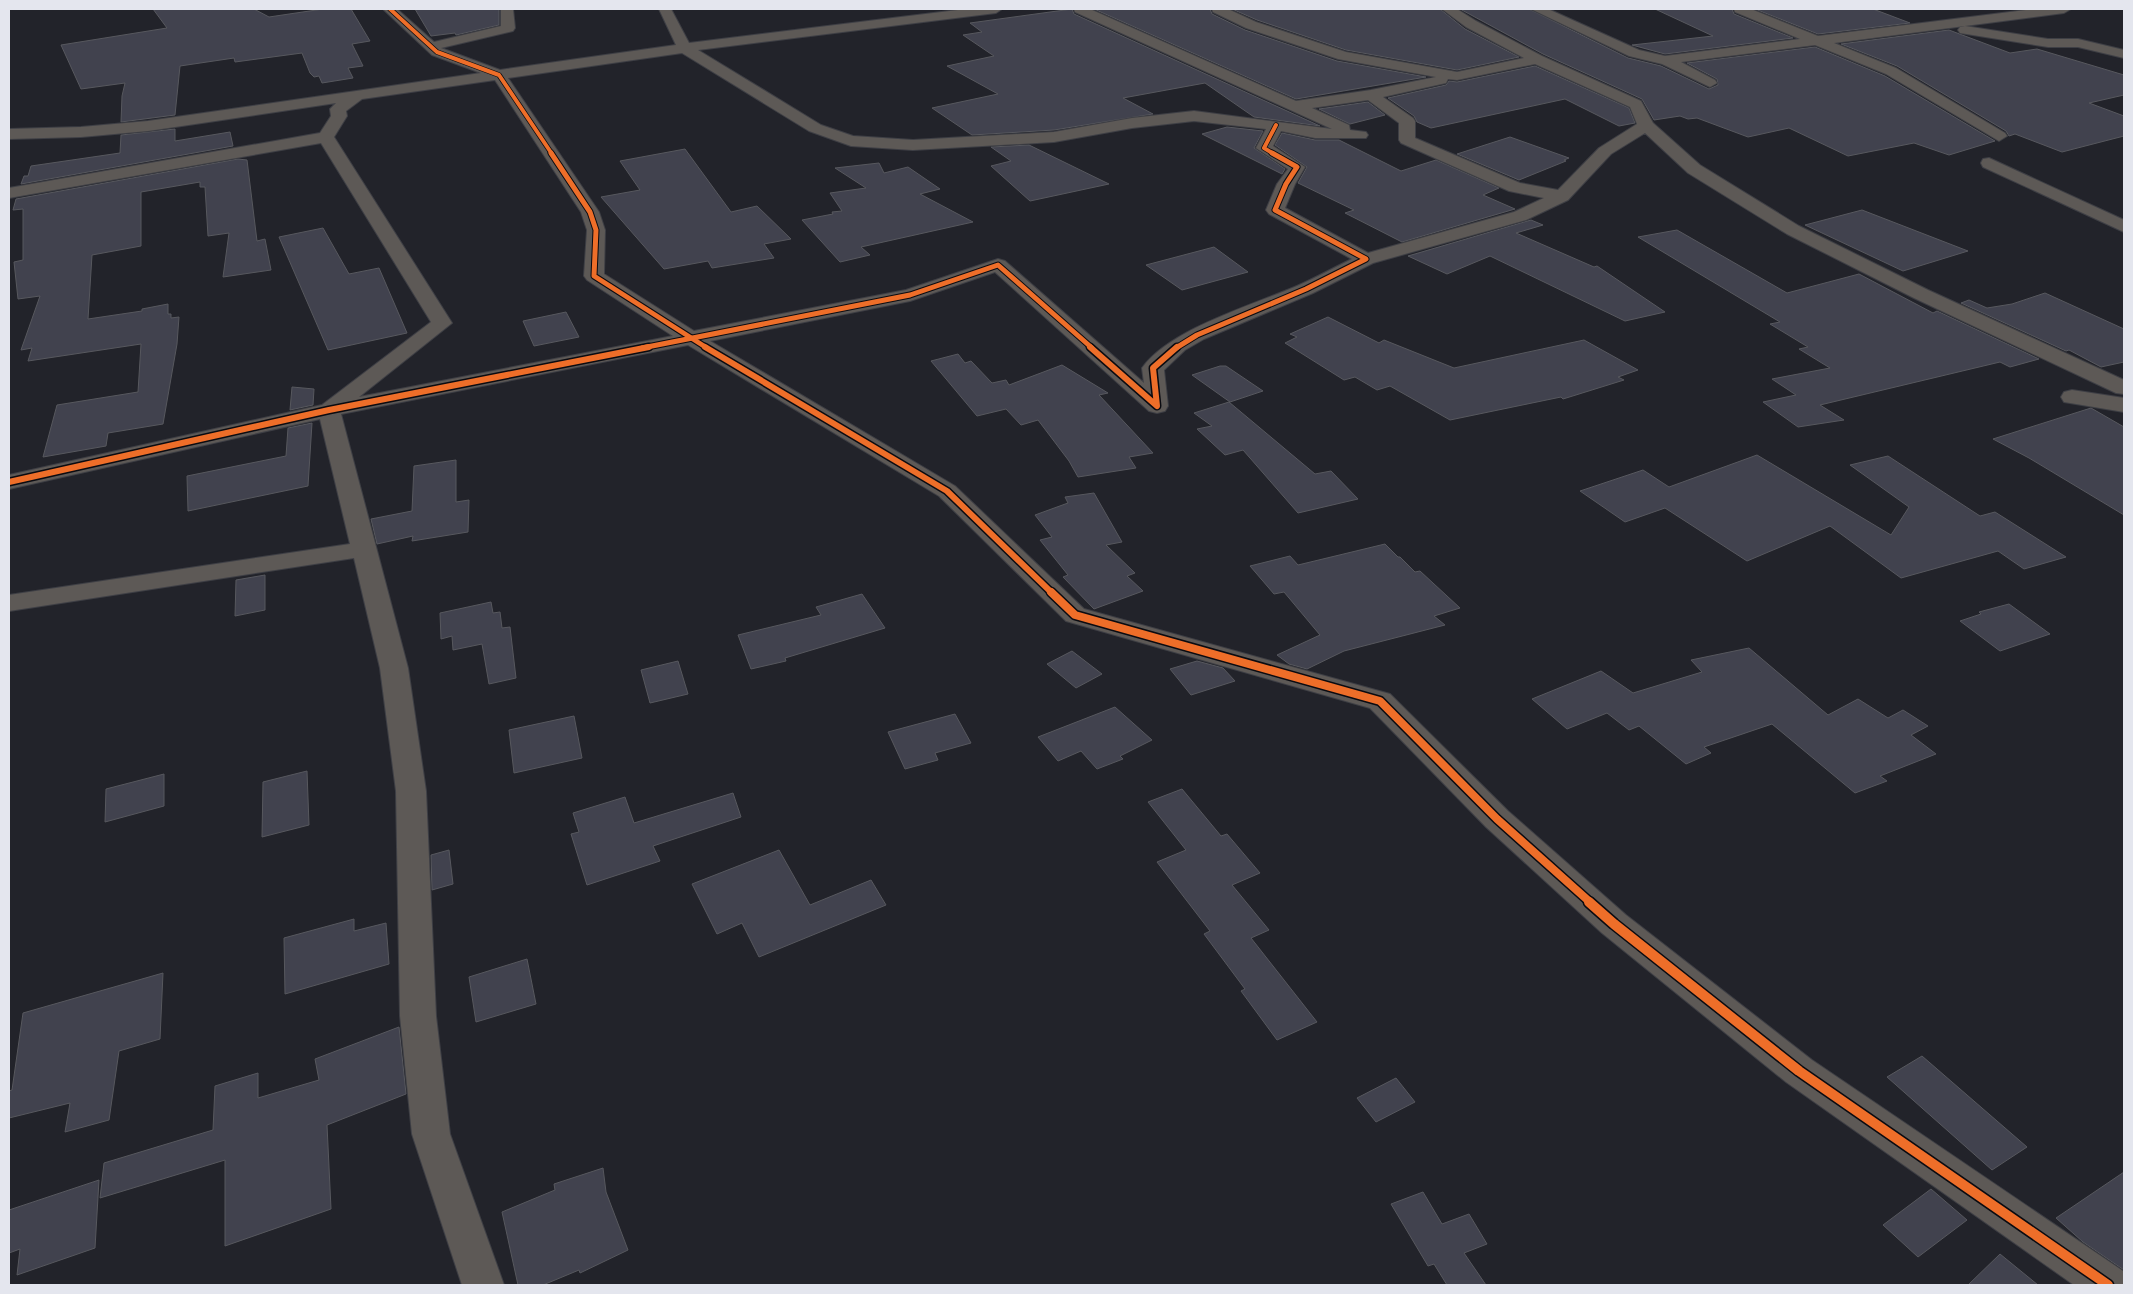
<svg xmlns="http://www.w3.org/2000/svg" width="2133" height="1294" viewBox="0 0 2133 1294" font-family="Poppins,sans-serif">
<rect width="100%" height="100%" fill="#22232a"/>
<g fill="#41424e" stroke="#57585e">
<path d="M153,9H254L269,17L323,9H351L370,41L352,44L363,66L348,68L353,78L322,83L319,76L314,77L310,73L302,53L235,62L234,58L180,66L175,115L121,122L122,96L125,83L81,89L61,45L167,28Z"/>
<path d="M415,9H499V25L456,35L455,33L431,36Z"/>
<path d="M1072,9L1074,14L1320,126L1254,117L1205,83L1123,98L1153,114L1054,130L972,135L932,108L998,94L947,66L994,56L963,35L982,32L970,23Z"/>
<path d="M1094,9H1210L1212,14L1245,30L1337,61L1426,77L1296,99Z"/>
<path d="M1232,9H1440L1465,29L1519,57L1457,70L1346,50L1257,20Z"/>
<path d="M1460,9H1529L1628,58L1661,66L1709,89L1718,85L1717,79L1687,63L1815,47L1885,76L1995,141L1949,155L1914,143L1848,156L1789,128L1748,137L1697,118L1688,119L1680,116L1654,120L1642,99L1543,54Z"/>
<path d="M1655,9H1732L1734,14L1793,38L1665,54L1632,45L1713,36Z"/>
<path d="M1755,9H1873L1910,23L1818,34Z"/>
<path d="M1949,30L2010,53L2037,49L2124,75V95L2089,103L2124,116V136L2062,152L2015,134L2009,136L2006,131L1897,66L1841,44Z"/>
<path d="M1535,66L1629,108L1635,123L1619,126L1565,99L1431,128L1417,122L1414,116L1388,98L1446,85L1449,81L1457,82Z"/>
<path d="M1368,102L1385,115L1350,124L1319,109Z"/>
<path d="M1227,127L1263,131L1254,148L1285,169L1282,174L1202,134Z"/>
<path d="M175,129V141L230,132L233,146L21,184L24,176H28L31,166L120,153L121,135Z"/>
<path d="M1282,133L1315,140H1339L1401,171L1436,160L1499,188L1483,195L1515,209L1402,242L1345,213L1354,210L1298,183L1307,167L1275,145Z"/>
<path d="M1510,137L1569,158L1564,160L1566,161L1519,180L1457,154Z"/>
<path d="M1029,145L1109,184L1030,201L991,166L1011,161L991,147Z"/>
<path d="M685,149L731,212L757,206L791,239L764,244L774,258L712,268L708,261L664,269L601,197L640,190L620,161Z"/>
<path d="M238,159L247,160L257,241L265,239L271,270L223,277L229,233L208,236L205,187H200V182L141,192V246L92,255L88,319L142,311V309L168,304V314H171V318L179,317L177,344L163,424L108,433L106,446L43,457L57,405L138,392L141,344L28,361L32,348L21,350L40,296L18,299L14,262L23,260V209L13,210L16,199Z"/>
<path d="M879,163L884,173L908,167L940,189L920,194L973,222L861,247L870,255L840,262L802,220L833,214L832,212L842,211L830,193L866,188L835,168Z"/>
<path d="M1862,210L1968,251L1903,271L1805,225Z"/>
<path d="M1531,220L1543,225L1516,233L1594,267L1597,266L1665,312L1625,321L1490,256L1447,274L1408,256Z"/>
<path d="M323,228L349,274L379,268L407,333L328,350L279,237Z"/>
<path d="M1677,230L1787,293L1859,274L1933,313L1937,311L2039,359L2010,367L2000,362L1820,405L1844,420L1798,427L1763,402L1796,395L1772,379L1830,368L1799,349L1808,347L1770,324L1780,322L1638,237Z"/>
<path d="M1214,247L1248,272L1182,290L1146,265Z"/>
<path d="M2045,293L2124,329V362L2101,367L2069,350L2066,351L1961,303L1969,300L1987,308L2012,304Z"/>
<path d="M566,312L579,337L534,346L523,321Z"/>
<path d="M1328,317L1379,343L1384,340L1454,368L1584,340L1638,370L1618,377L1624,380L1563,399L1561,397L1450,420L1390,386L1377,390L1355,377L1344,380L1285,343L1297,337L1290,334Z"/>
<path d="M958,354L965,363L971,361L992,383L1006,380L1009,385L1062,365L1108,393L1099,395L1153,453L1129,457L1136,468L1078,477L1069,461L1038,420L1021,425L1006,409L977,416L931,361Z"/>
<path d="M1220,366H1226L1263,391L1230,402L1192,375Z"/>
<path d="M292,387L314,389L313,405L290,410Z"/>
<path d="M1229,402L1315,474L1331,471L1358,499L1298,513L1243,450L1225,455L1197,429L1212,426L1194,413Z"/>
<path d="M2091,408L2124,427V515L2029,458L1993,439Z"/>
<path d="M312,423L308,486L188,511L187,476L286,456L288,428Z"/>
<path d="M1757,455L1891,535L1909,507L1850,465L1888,456L1980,516L1995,512L2066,557L2024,569L1998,551L1901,578L1830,526L1747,561L1665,508L1625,522L1580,491L1643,470L1669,487Z"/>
<path d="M456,460V502L469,500L468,532L412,541L413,536L377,544L371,519L412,511L414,466Z"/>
<path d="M1094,493L1122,542L1106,545L1135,573L1127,576L1143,591L1094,609L1063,577L1068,575L1040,540L1052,537L1035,515L1068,503L1065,497Z"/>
<path d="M1385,544L1398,557H1400L1415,572L1420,571L1460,608L1434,616L1445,625L1344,651L1307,669L1289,664L1277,655L1320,635L1284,592L1274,594L1250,566L1290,556L1298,565Z"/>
<path d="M265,575V610L235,616L236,580Z"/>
<path d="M862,594L885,628L785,658L786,661L751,669L738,635L821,615L816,607Z"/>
<path d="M491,602L493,613L500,612L502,628L510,627L516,678L489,684L482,644L453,650L452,636L441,639L440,613Z"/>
<path d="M2009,604L2050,634L2000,651L1960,621L1981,614L1979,612Z"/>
<path d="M1749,648L1828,715L1858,699L1888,718L1903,710L1928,726L1911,735L1936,754L1880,776L1887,781L1855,793L1772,724L1704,747L1711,753L1686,764L1639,726L1629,730L1607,713L1567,729L1532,699L1601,671L1633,693L1702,672L1691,660Z"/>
<path d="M1072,651L1102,674L1076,688L1047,664Z"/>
<path d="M678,661L688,694L650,703L641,670Z"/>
<path d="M1197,661L1223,668L1235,681L1191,695L1170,669Z"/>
<path d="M1115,707L1152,740L1120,756L1123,759L1097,769L1081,751L1058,761L1038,737Z"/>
<path d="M955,714L971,743L935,753L938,760L905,769L888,732Z"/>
<path d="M574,716L582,758L514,773L509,730Z"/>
<path d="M307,771L309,825L262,837L263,782Z"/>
<path d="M164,774V806L105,822L106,789Z"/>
<path d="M1182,789L1221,836L1227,834L1260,873L1232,885L1269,930L1251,938L1317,1022L1277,1040L1241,991L1245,989L1204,934L1210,931L1157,862L1186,850L1148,802Z"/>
<path d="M733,793L741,817L653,846L660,861L587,885L571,834L579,832L573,813L625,797L634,823Z"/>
<path d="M449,850L453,884L432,890L431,855Z"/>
<path d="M779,850L810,905L871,880L886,905L759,957L742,923L717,934L692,884Z"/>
<path d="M354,919V931L386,923L389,964L285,994L284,938Z"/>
<path d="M527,959L536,1004L476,1022L469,977Z"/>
<path d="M163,973L160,1039L119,1051L109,1120L65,1132L70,1103L9,1118V1091L12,1090L23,1013Z"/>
<path d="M399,1027L406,1094L327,1125L331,1209L225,1246V1160L100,1198L104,1163L213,1130L215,1086L258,1073V1098L319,1080L315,1059Z"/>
<path d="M1922,1056L2027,1147L1992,1170L1887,1077Z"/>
<path d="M1396,1078L1415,1102L1376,1122L1357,1098Z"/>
<path d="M603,1168L606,1192L628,1250L580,1273L579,1270L543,1285H518L502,1212L555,1190L554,1184Z"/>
<path d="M2124,1172V1270L2083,1242L2056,1218Z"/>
<path d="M99,1180L95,1248L17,1275L20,1249L9,1253V1210Z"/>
<path d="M1931,1189L1967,1220L1918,1257L1883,1225Z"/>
<path d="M1423,1192L1442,1224L1469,1214L1487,1244L1464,1253L1486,1285H1447L1434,1264L1428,1266L1391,1204Z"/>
<path d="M2000,1254L2038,1285H1968Z"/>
</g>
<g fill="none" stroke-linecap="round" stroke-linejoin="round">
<defs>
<g id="street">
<path d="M383,9H397L434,42L501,26V9H513L515,28L513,31L441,48L500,70L676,45L659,9H671L689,43L966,9H1002L996,13L698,50L821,125L853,136L913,140L1054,132L1132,118L1194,111L1332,129L1075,12L1074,9H1090L1296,101L1371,90L1436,77L1338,59L1246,28L1213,12L1212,9H1228L1256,22L1346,52L1457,72L1524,58L1466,27L1442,9H1457L1476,21L1542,56L1641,101L1653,123L1700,165L1799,226L1928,290L2124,380V394L2116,393L1914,298L1787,234L1688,173L1645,133L1611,154L1568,200L1526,220L1373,263L1313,293L1204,339L1185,350L1164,370L1168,406L1165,411L1157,413L1149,411L995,272L910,301L710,341L955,486L1084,609L1390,694L1508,811L1626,915L1812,1060L2123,1271L2124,1285H2074L1786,1082L1602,933L1486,827L1370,708L1066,621L939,496L688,345L341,414L408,668L426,791L436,1016L450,1134L504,1285H462L412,1134L400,1016L396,791L380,668L354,558L9,611V595L350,544L320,419L9,489V475L322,405L431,322L321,143L9,198V188L320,133L331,116L330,109L336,103L148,131L81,137L9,139V129L81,127L148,121L481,73L432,55ZM682,53L809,131L851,146L913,150L1054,142L1132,128L1194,121L1266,129L1256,148L1288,169L1277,184L1266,210L1269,214L1352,259C1333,268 1315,278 1297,286C1253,305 1170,329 1142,368L1144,383L1005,261L998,259L906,290L694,331L604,274L605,230L599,212L508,78ZM1535,64L1630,107L1637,124L1599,148L1558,190L1520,183L1415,138V121L1413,118L1383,97L1446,83L1448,79L1457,80ZM495,80L581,212L587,230L584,276L587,280L673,336L359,397L452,323L334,137L347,116L346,111L362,99ZM1368,100L1399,123V140L1401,143L1509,191L1544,198L1514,212L1368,253L1285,208L1295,184L1305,167L1273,146L1281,131L1315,138H1366L1368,135L1366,132L1350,130L1349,125L1312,108Z"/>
<path d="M1531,9H1548L1639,50L1665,56L1800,39L1735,12L1734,9H1751L1818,36L2035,9H2071L2064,13L1834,43L1896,68L2005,133L2007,136L1999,141L1886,74L1815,45L1681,62L1715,80L1717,83L1710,87L1662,64L1629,56Z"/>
<path d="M1965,26L2048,39H2078L2124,50V58L2078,47H2048L1960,33L1958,30L1960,27Z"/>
<path d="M1989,158L2124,220V232L1983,167L1981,163L1983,159Z"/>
<path d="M2072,390L2124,398V412L2064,402L2061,397L2064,392Z"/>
</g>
</defs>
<use href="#street" stroke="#3e3f45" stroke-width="2"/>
<use href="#street" fill="#5d5956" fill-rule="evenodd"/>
<defs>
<g id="cycleway-far4">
<path d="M390,9L437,52L499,75L552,154"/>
<path d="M1274,154L1264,148L1276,125"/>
</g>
<g id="cycleway-far3">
<path d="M551,153L590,212L596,230L594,276L707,348"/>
<path d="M642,348L910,295L998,265L1092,348"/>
<path d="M1176,348L1197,335L1306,289L1366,259L1275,210L1286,184L1297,167L1272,153"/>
</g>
<g id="cycleway-far2">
<path d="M705,347L947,491L1052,593"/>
<path d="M1090,347L1157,406L1153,368L1177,347"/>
<path d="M9,482L329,410L649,347"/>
</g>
<path id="cycleway-far1" d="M1051,592L1075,615L1380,701L1497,819L1591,903"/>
<path id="cycleway" d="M1589,902L1614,924L1799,1071L2108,1285"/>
</defs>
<use href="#cycleway-far4" stroke="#0a0b11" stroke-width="5.5"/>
<use href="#cycleway-far3" stroke="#0a0b11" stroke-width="7"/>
<use href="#cycleway-far2" stroke="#0a0b11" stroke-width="9"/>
<use href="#cycleway-far1" stroke="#0a0b11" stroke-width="11"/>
<use href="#cycleway" stroke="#0a0b11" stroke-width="13"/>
<use href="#cycleway-far4" stroke="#ee6e29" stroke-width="4"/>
<use href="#cycleway-far3" stroke="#ee6e29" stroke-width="5"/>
<use href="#cycleway-far2" stroke="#ee6e29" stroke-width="6"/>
<use href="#cycleway-far1" stroke="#ee6e29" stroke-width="8"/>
<use href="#cycleway" stroke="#ee6e29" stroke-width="10"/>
</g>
<rect width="2133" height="1294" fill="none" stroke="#e4e6ee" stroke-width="20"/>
</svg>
